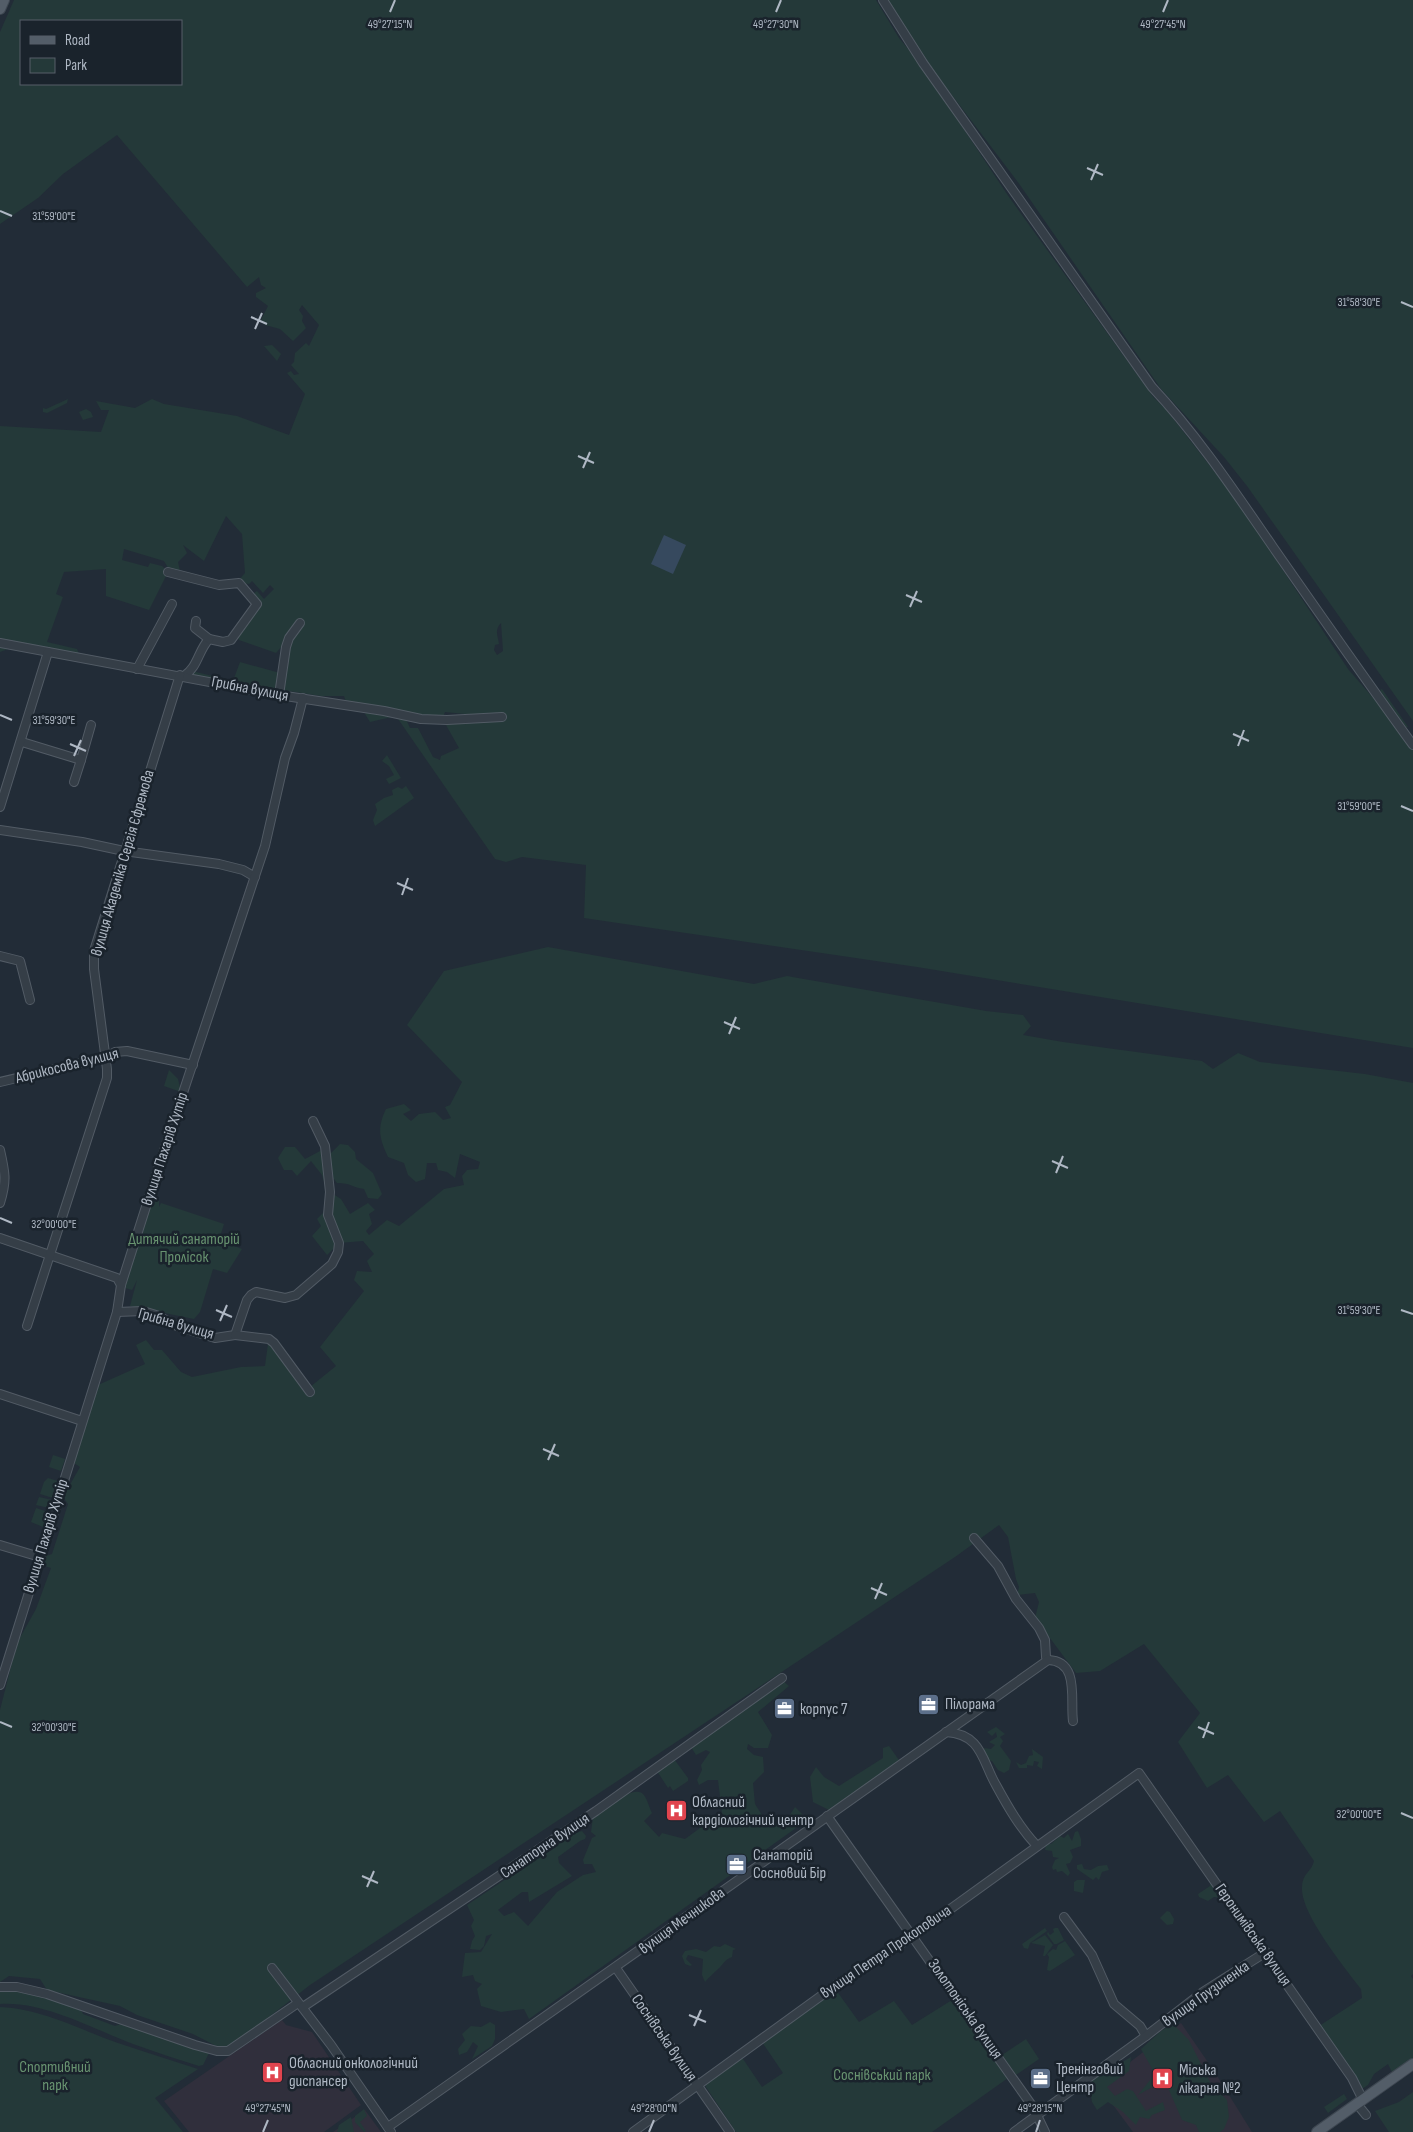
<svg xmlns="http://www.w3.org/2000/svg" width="1413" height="2132" viewBox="0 0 1413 2132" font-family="'Sofia Sans Condensed',sans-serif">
<rect width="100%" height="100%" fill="#222c37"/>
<g fill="#302f3c">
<path d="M282,2020L286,2025L312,2032L361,2105L324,2132H189L164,2101Z"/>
<path d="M1181,2023L1214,2071L1252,2132H1133L1099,2086Z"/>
<path d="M365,2110L381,2132H333Z"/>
</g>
<g fill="#243939" fill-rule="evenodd">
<path d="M14,0H876L899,38L919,62L1009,197L1154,398L1165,408L1238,502L1348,669L1388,715L1413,749V1048L917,967L584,918L586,865L522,857L506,862L495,859L396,716L370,722L365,714L367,709L347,705L344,696H321L194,676L192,671L233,681L240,662L280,673L290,637L276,653L239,640L236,634L256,606L251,595L257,591L264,599L274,589L270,585L263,593L252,581L249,584L237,582L245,573L242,534L226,516L204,561L183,545L187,553L178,562L180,571H170L164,561L124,549L122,560L148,567L150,563L162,566L168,572L149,610L106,596V569L64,572L56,594L63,597L47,642L77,649L79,654L11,642L8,649L0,652V426L101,432L109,410H101L96,401L135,408L152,399L164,404L237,416L289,435L305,394L287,373L291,371L294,375L299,374L291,365L294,362L295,353L306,343L309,346L319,325L302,305L299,310L303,316L302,321L306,328L293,341L280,329L265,325L261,320L268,306L256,297V293L266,288L261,285L259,277L247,287L117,135L63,174L38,198L0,224V32ZM21,21H181V84H21ZM501,623L503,651L497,655L494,650L495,645L499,644C498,636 494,630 501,623ZM445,712L465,714L446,725L459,748L441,756L440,760L433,757L418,728H410L404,715L442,720Z"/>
<path d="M888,0H1413V721L1247,486L1224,457L1161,389L1020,185L920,53Z"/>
<path d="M272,345L281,354L277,361L264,346Z"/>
<path d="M68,399L67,403L47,413L43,412V408L46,409Z"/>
<path d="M86,409L91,412L93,417L83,420L79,412Z"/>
<path d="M1382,689L1408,727H1406L1384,699L1380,690Z"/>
<path d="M387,755L401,778L389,784L386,779L394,775L389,766L382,761Z"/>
<path d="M406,786L414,798L375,826L373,820L377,810L375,804L384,798L393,795L392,790L398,787L402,789Z"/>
<path d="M548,947L754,984L787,976L986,1011L1023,1015L1031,1026L1023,1035L1063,1042L1202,1061L1213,1069L1238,1053L1260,1062L1365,1074L1413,1083V1974L1411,1976L1413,1979V2061L1393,2074L1388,2064L1374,2074L1368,2085L1362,2089L1359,2081L1319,2026L1362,1998L1361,1989C1345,1968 1300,1913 1302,1887C1303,1872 1311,1873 1314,1861L1280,1811L1264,1822L1228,1775L1207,1788L1178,1742L1200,1713L1144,1644L1100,1671L1076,1673L1035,1618L1039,1602L1035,1593L1017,1595L1019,1587L1016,1579L1008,1537L999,1525L955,1557L310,1985L228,2049L220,2048L193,2034L137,2015L120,2006L47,1990L40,1979L9,1976L0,1982V1710L17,1643L36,1609L51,1568L41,1565L43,1557L52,1554L68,1504L63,1497L80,1467L74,1463L98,1385L145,1364L136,1345L146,1340L154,1350H162L181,1372L192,1377L241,1367L265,1366L268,1344L274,1343L310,1387L336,1366L320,1347L364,1291L354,1280L357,1271L372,1272L367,1261L374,1254L363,1241L339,1243L327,1255L312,1236L321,1226L317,1219L326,1210L330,1192L341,1199L350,1214L368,1203L375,1210L369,1214L372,1224L366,1231L369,1235L387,1220L399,1226L444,1189L464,1185L462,1176L467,1170L478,1169L480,1162L460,1154L455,1178L447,1172L438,1170L436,1163H427L425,1179L416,1182L408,1175L404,1163L388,1157C379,1138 377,1128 386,1109L404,1104L411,1110L403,1114L411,1121L419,1114L435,1112L443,1120L451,1118L445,1107L450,1105L462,1082L407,1025L444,971Z"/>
<path d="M169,1070L178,1079L181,1092L164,1086Z"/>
<path d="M340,1144L348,1145L355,1152L356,1159L373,1173L382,1194L378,1199L368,1198L364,1189C351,1187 351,1183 337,1183L334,1179L325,1185L322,1175L311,1161L297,1176L292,1170H284L278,1158L285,1147H295L305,1159L322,1150L331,1153Z"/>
<path d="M152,1201H159V1207L161,1203L224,1224L219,1240L242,1249L227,1273L213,1269L200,1312L194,1319L130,1306L137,1280L132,1290L125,1288L123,1285Z"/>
<path d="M53,1455L65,1459L61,1471L49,1467Z"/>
<path d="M48,1478L58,1481L53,1498L40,1494L44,1482Z"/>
<path d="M39,1497L52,1500L49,1508L36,1505Z"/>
<path d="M36,1508L48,1512L43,1527L31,1522Z"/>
<path d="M783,1681L789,1686L758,1712L772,1735L768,1748H754L748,1744L747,1749L754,1755L763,1757L764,1772L753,1783L755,1804L767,1823L784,1824L795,1807L803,1815V1823L529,2019L524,2009L501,2012L481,2006L477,1989L482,1984L475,1981L473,1975L462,1977L465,1953L481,1952L492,1934L486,1936L484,1946L480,1950L470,1949L472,1941L475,1936L471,1926L474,1920L467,1905L575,1833L582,1831L586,1836L585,1839L580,1841L558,1857L559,1863L572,1876L529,1902L528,1892H522L498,1910L504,1916L514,1912L528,1926L557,1892L583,1875L596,1872L592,1864H584L583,1860L592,1838L596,1836L591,1832L593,1817C602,1811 633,1784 643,1794C647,1798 649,1807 652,1813L644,1821L659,1837L662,1833L685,1839L707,1823L728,1822L722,1813L718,1780H708L699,1785L697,1780L702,1770L701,1765L710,1752L706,1750L696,1755L691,1747Z"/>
<path d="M996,1727L1005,1734L1000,1737L1003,1741L1000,1746L1011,1761L1009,1770L1004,1773L998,1770L992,1761L987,1760L984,1748L991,1749L995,1745L989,1742L997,1737L996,1732L992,1736L987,1732Z"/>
<path d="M889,1746L901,1763L831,1811L813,1802L810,1777L816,1767L824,1777L839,1786L883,1758V1748Z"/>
<path d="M1032,1749L1043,1757L1042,1769L1037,1766L1039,1762L1034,1761L1033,1766L1027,1765V1768H1019L1016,1762L1021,1765L1026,1763L1029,1756L1033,1755Z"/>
<path d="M674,1759L688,1778V1781L673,1791L670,1786L668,1788L657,1771Z"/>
<path d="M1078,1831L1081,1839V1846L1070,1850L1073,1857L1070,1863L1066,1864L1070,1873L1068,1876L1062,1871L1057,1872L1056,1869L1053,1870L1052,1867L1055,1860L1059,1858L1053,1857L1052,1851L1045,1850L1046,1844H1051L1060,1836L1064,1838L1068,1834L1072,1841L1075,1832Z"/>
<path d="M1082,1864L1084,1869L1091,1870L1098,1866L1107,1865L1109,1870L1102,1872L1099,1880L1096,1877L1093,1880L1077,1869V1865Z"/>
<path d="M1077,1880H1085L1083,1893L1074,1891V1882Z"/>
<path d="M1210,1882L1223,1897L1222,1898L1214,1897L1208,1901L1199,1897L1198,1894L1210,1886Z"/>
<path d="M1167,1911L1170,1912L1174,1919L1173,1924L1167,1925L1160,1918Z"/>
<path d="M1045,1928L1047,1931L1030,1943L1028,1949L1024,1948L1022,1944Z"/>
<path d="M1055,1928H1058L1064,1940L1057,1944H1054L1047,1934L1048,1932L1050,1935L1054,1932L1053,1929Z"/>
<path d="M1045,1935L1053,1945L1045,1956H1043L1045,1946L1031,1943Z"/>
<path d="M1065,1941L1075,1955L1050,1971L1047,1970L1049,1957L1047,1954L1053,1949L1056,1950L1058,1945Z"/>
<path d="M725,1944L736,1949L733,1950L732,1957C724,1960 723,1965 717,1970C713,1974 709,1977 705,1982L702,1975L703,1959L688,1955L686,1959L692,1965L690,1966L685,1964L682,1956L685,1951L696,1949L706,1952L714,1946L720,1947Z"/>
<path d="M836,1990L859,2022L894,2001L912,2025L952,2000L1008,2078L932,2132H736L706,2087V2083L741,2056L762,2087L783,2073L762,2042Z"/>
<path d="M0,1991C28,1990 55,2001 81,2010L83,2014L115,2026L121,2024L209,2053L203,2065L199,2066C177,2059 155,2052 133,2044C93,2029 44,2001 0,2004Z"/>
<path d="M0,2007C43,2009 78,2029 118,2043C144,2052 171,2060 198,2069L155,2098L183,2132H0Z"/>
<path d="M490,2022L495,2025V2039L492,2046L472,2059L478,2046L473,2042L467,2052L459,2055L458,2049L465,2040L462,2034L471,2026L481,2027Z"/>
<path d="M1173,2024L1189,2040L1211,2084L1227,2100L1229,2117L1224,2129L1220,2132H1199L1196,2125L1182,2120L1166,2083L1156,2085L1138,2095L1155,2074L1141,2049L1161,2031Z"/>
<path d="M1026,2039L1039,2059L1016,2075L1002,2055Z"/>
<path d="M1131,2057L1129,2071L1107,2087L1115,2096L1127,2089L1133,2091L1146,2111L1163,2102L1165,2110L1152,2115L1149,2119L1140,2117L1136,2125L1123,2112L1108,2102L1097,2110L1092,2102L1089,2084L1093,2079Z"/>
<path d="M1413,2092V2132H1389L1375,2111L1399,2102Z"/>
<path d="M1344,2094L1347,2099L1328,2113L1324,2107Z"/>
<path d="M364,2109L367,2116L360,2122L366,2131L364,2132L355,2122V2116Z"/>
<path d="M351,2117L354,2132H337L339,2125Z"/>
</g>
<path fill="#36495e" d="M664,535L686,545L673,574L651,564Z"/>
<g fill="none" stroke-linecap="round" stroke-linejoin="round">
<defs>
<g id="minor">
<path d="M883,0L923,63L1152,387C1198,436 1235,492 1273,547C1319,613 1365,679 1413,745"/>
<path d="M168,572L219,585L239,583L257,604L231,640L223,642L209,639C198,651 198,667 184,676"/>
<path d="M196,621L195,628L209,639"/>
<path d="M0,643L279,695L384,711L421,719L447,720L502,717"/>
<path d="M137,669L172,604"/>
<path d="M279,695L286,647L289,638L300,623"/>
<path d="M22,742L81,760L91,725"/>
<path d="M74,782L81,760"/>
<path d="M0,807L48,652"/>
<path d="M0,830L82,842L124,851L219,864L243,870L255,877"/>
<path d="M0,956L20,961L30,1000"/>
<path d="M0,1082L106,1057L115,1052L127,1051L193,1065"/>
<path d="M0,1150C5,1172 7,1181 0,1203"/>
<path d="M0,1238L117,1278L121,1285"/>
<path d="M117,1312L143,1311L156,1315L177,1326L215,1338L235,1335L247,1300L251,1295L256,1292L285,1298L296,1295L332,1264L338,1252L339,1243L328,1215L330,1192L325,1146L313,1121"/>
<path d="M27,1326L107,1078V1069L94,969V951L180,675"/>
<path d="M235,1335L269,1339L274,1343L310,1392"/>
<path d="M0,1394L82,1421"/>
<path d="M974,1538L998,1566L1016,1599L1039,1628L1045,1640L1046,1657L1048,1660"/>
<path d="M0,1545L40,1557"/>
<path d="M1048,1660C1080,1661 1070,1700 1073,1721"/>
<path d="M0,1685L117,1312L121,1285L165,1147L265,846L285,758L294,733L303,698"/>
<path d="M946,1732C982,1734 982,1761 996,1785C1008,1807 1020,1828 1037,1846"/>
<path d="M827,1816L1033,2107L1045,2132"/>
<path d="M1064,1917L1092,1955L1114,2004L1140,2026L1146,2036"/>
<path d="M272,1968L331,2045L391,2132"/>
<path d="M616,1968L730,2132"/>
<path d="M0,1987H17L47,1994L195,2045L217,2051H228L298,2003"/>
<path d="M303,2007L596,1811L782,1678"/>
<path d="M1357,2104L1366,2115"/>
<path d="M388,2127C609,1973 828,1815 1048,1660"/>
<path d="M633,2132L836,1985L913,1936L1139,1773L1352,2078L1363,2100"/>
<path d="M1014,2132L1146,2036L1203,1992L1266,1952"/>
</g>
<g id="major">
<path d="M0,9L4,0"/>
<path d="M1317,2132L1413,2064"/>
</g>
</defs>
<use href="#minor" stroke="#525b65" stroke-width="10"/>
<use href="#major" stroke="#3e4751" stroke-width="12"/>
<use href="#minor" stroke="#353e47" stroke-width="8"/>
<use href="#major" stroke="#535d68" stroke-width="10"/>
</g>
<path fill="none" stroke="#afb8c4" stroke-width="2" d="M390,12L395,0M776,12L781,0M1163,12L1168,0M1087,168L1103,175M1091,180L1098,164M0,211L12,216M1401,302L1413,307M251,317L267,324M255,329L262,313M578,456L594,463M583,468L590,452M906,595L922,602M910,607L917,591M0,715L12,720M1233,734L1249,741M70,744L86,751M1238,746L1244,730M74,756L81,740M1401,806L1413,811M397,883L413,890M402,895L408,878M724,1022L740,1029M729,1034L736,1017M1052,1161L1068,1168M1056,1173L1063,1156M0,1218L12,1223M216,1310L232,1317M1401,1310L1413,1314M220,1321L227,1305M543,1449L559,1456M548,1460L555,1444M871,1588L887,1595M875,1599L882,1583M0,1722L12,1727M1198,1727L1214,1734M1203,1738L1209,1722M1401,1813L1413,1818M362,1876L378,1883M367,1887L374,1871M689,2015L706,2022M694,2026L701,2010M263,2132L268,2120M649,2132L654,2120M1036,2132L1040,2120"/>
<defs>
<symbol id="office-square" viewBox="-11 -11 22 22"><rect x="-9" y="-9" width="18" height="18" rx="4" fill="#5c6f8a" stroke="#1a232c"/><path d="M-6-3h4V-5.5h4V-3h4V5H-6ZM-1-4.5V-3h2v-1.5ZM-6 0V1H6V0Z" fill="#fff"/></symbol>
<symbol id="hospital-square" viewBox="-11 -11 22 22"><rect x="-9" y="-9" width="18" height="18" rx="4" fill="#e0444e" stroke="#1a232c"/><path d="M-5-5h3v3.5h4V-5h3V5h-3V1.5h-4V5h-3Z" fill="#fff"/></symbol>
</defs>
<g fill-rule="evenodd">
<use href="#office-square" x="916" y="1692" width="25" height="25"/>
<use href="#office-square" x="772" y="1696" width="25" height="25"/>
<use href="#hospital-square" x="664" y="1798" width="25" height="25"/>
<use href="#office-square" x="724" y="1852" width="25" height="25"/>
<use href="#hospital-square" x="260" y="2060" width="25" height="25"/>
<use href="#office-square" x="1028" y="2066" width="25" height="25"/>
<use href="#hospital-square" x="1150" y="2066" width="25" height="25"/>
</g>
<g text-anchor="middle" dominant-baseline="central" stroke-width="5" stroke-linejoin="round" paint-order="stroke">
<g font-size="16" fill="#afb8c4" stroke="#1a232c">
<text transform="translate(250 689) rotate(11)">Грибна вулиця</text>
<text transform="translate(123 863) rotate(-74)">вулиця Академіка Сергія Єфремова</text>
<text transform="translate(67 1066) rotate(-14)">Абрикосова вулиця</text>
<text transform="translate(165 1149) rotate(-72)">вулиця Пахарів Хутір</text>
<text transform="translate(176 1324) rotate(16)">Грибна вулиця</text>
<text transform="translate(46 1536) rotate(-73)">вулиця Пахарів Хутір</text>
<text transform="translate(545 1846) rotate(-34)">Санаторна вулиця</text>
<text transform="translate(682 1921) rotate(-36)">вулиця Мечникова</text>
<text transform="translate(1253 1935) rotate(55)">Геронимівська вулиця</text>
<text transform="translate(886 1952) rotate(-34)">вулиця Петра Прокоповича</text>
<text transform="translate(1206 1994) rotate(-35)">вулиця Грузиненка</text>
<text transform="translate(965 2009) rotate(55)">Золотоніська вулиця</text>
<text transform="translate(664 2038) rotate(55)">Соснівська вулиця</text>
</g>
<g font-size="16" fill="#689370" stroke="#1a232c">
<text x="184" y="1239">Дитячий санаторій<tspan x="184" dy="18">Пролісок</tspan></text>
<text x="55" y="2067">Спортивний<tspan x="55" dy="18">парк</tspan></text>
<text x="882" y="2075">Соснівський парк</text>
</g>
<g font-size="16" fill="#afb8c4" stroke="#1a232c" text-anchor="start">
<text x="945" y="1704">Пілорама</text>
<text x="800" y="1709">корпус 7</text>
<text x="692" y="1802">Обласний<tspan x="692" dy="18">кардіологічний центр</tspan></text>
<text x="753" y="1855">Санаторій<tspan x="753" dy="18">Сосновий Бір</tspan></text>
<text x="289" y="2063">Обласний онкологічний<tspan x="289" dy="18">диспансер</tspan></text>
<text x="1056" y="2069">Тренінговий<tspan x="1056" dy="18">Центр</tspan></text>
<text x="1179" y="2070">Міська<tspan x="1179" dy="18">лікарня №2</tspan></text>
</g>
</g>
<g font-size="12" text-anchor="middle" fill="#afb8c4" stroke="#1a232c" stroke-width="5" stroke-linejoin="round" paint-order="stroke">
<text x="390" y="28">49°27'15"N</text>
<text x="776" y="28">49°27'30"N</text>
<text x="1163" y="28">49°27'45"N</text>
<text x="54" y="220">31°59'00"E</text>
<text x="1359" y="306">31°58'30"E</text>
<text x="54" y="724">31°59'30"E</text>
<text x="1359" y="810">31°59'00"E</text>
<text x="54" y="1228">32°00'00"E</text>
<text x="1359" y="1314">31°59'30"E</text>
<text x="54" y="1731">32°00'30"E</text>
<text x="1359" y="1818">32°00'00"E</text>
<text x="268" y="2112">49°27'45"N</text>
<text x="654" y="2112">49°28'00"N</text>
<text x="1040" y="2112">49°28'15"N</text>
</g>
<rect x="20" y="20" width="162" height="65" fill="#1a232c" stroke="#565f69"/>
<rect x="30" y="36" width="25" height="8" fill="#535d68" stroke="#565f69"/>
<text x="65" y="45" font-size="15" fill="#afb8c4">Road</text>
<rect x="30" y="58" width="25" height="15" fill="#243939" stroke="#565f69"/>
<text x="65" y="70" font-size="15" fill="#afb8c4">Park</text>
</svg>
